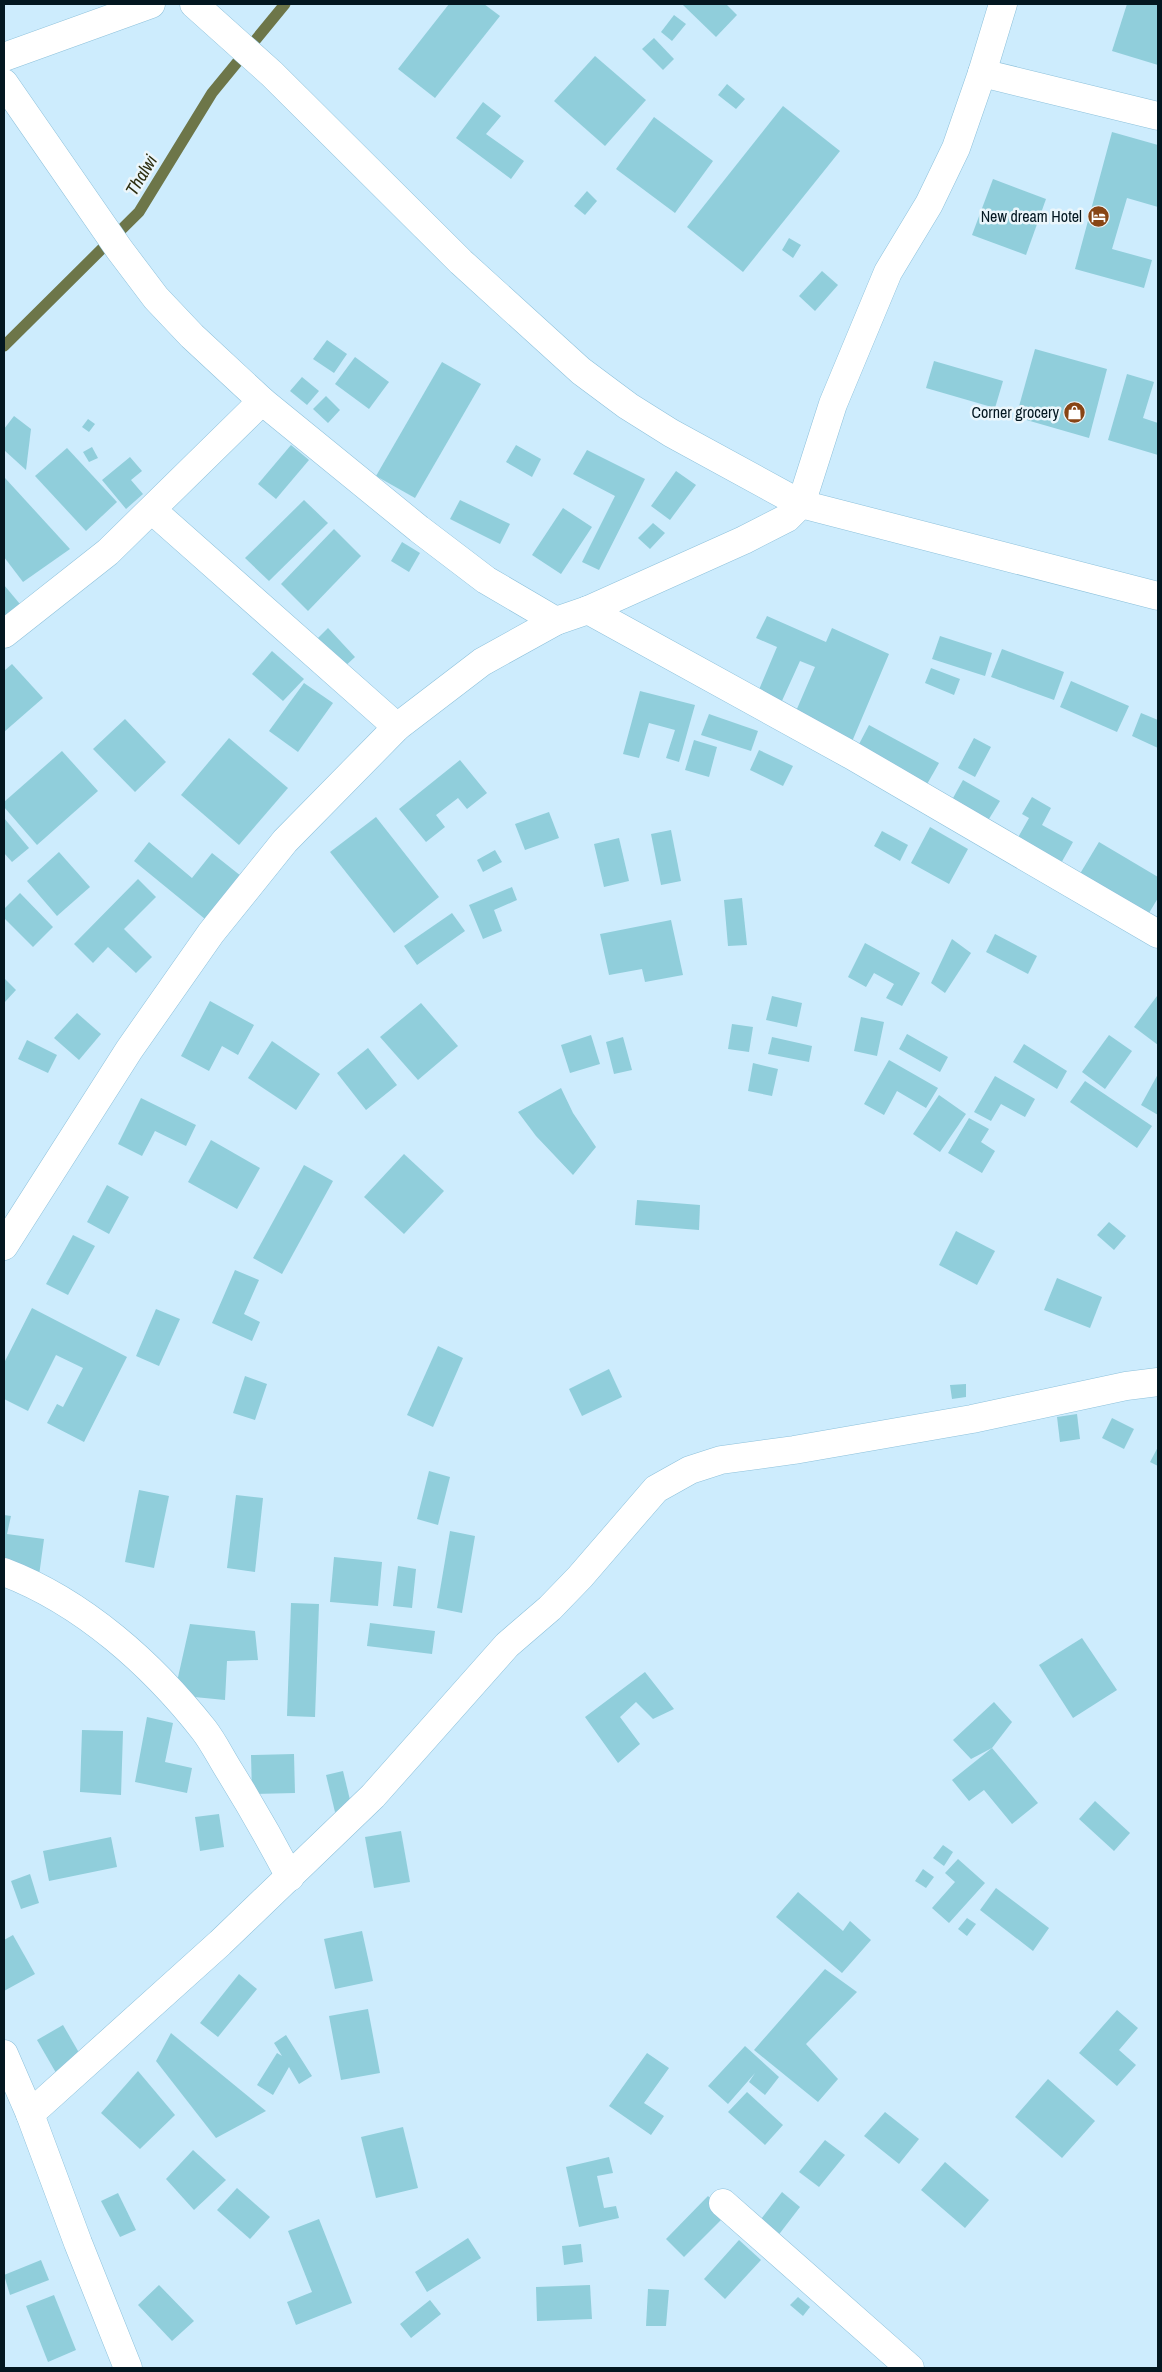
<svg xmlns="http://www.w3.org/2000/svg" width="1162" height="2372" viewBox="0 0 1162 2372" font-family="'Archivo Narrow',sans-serif">
<rect width="100%" height="100%" fill="#cdecfd"/>
<g fill="none" stroke-linecap="round" stroke-linejoin="round">
<path stroke="#6d7649" stroke-width="11" d="M4,346L139,212L212,93L285,4"/>
</g>
<g fill="#90cedb">
<path d="M449,4H484L500,16L435,98L398,69Z"/>
<path d="M682,4H726L737,15L716,37Z"/>
<path d="M1127,4H1158V65L1112,51Z"/>
<path d="M674,15L686,24L672,41L661,32Z"/>
<path d="M654,38L674,59L663,70L642,49Z"/>
<path d="M595,56L646,100L605,146L554,101Z"/>
<path d="M727,84L745,99L736,109L718,95Z"/>
<path d="M483,102L501,116L486,134L524,161L511,179L456,138Z"/>
<path d="M783,106L840,151L743,272L687,227Z"/>
<path d="M654,117L713,161L675,213L616,169Z"/>
<path d="M1112,132L1158,145V207L1127,198L1112,249L1152,260L1144,288L1075,269Z"/>
<path d="M993,179L1046,199L1026,255L972,235Z"/>
<path d="M587,191L597,201L585,215L574,206Z"/>
<path d="M789,238L801,245L793,258L782,250Z"/>
<path d="M822,271L838,285L815,311L799,296Z"/>
<path d="M327,340L347,354L334,373L313,359Z"/>
<path d="M1035,349L1107,369L1089,438L1016,417Z"/>
<path d="M355,357L389,382L369,409L335,384Z"/>
<path d="M934,361L1003,381L995,408L926,388Z"/>
<path d="M442,362L481,384L415,498L376,476Z"/>
<path d="M1127,374L1154,382L1143,418L1158,423V455L1108,440Z"/>
<path d="M302,377L319,391L307,405L290,391Z"/>
<path d="M326,396L340,410L328,423L313,409Z"/>
<path d="M14,416L31,429L26,470L4,450V429Z"/>
<path d="M88,419L95,424L89,432L82,427Z"/>
<path d="M291,445L309,460L276,499L258,484Z"/>
<path d="M516,445L541,459L532,477L506,462Z"/>
<path d="M92,447L98,458L89,462L83,452Z"/>
<path d="M67,448L117,502L86,531L35,476Z"/>
<path d="M587,450L645,479L599,570L582,562L615,496L573,474Z"/>
<path d="M130,457L142,471L131,480L143,494L126,509L102,480Z"/>
<path d="M676,471L696,485L670,520L651,506Z"/>
<path d="M5,478L70,549L23,582L4,557Z"/>
<path d="M304,500L328,523L269,581L245,558Z"/>
<path d="M460,500L510,524L500,544L450,519Z"/>
<path d="M563,508L592,527L561,574L532,555Z"/>
<path d="M653,523L665,533L650,549L638,538Z"/>
<path d="M334,529L361,556L308,611L281,584Z"/>
<path d="M402,542L420,553L409,572L391,561Z"/>
<path d="M4,585L25,610L4,624Z"/>
<path d="M767,616L826,642L832,628L889,654L851,744L793,718L815,667L800,661L781,703L758,692L777,647L756,638Z"/>
<path d="M328,628L355,657L342,669L315,641Z"/>
<path d="M940,636L992,653L985,676L932,659Z"/>
<path d="M1002,649L1064,672L1054,700L991,677Z"/>
<path d="M272,651L304,679L283,701L252,674Z"/>
<path d="M12,664L43,698L4,732V671Z"/>
<path d="M931,668L960,679L954,695L925,683Z"/>
<path d="M1071,681L1129,706L1117,732L1060,707Z"/>
<path d="M304,683L333,703L298,752L269,731Z"/>
<path d="M640,691L695,705L679,762L666,758L675,730L649,723L639,758L623,754Z"/>
<path d="M1141,713L1158,720V748L1132,736Z"/>
<path d="M709,714L758,731L751,751L701,735Z"/>
<path d="M125,719L166,762L135,792L93,749Z"/>
<path d="M869,725L939,763L926,786L857,748Z"/>
<path d="M229,738L288,788L239,845L181,795Z"/>
<path d="M974,738L991,747L975,777L958,768Z"/>
<path d="M694,740L717,747L709,777L685,770Z"/>
<path d="M759,750L793,766L783,786L750,770Z"/>
<path d="M62,751L98,791L37,845L4,807V802Z"/>
<path d="M460,760L487,793L467,809L458,798L436,815L445,827L426,842L399,809Z"/>
<path d="M963,780L1000,801L984,827L948,807Z"/>
<path d="M1032,797L1051,808L1042,825L1073,842L1060,865L1016,841L1029,818L1022,814Z"/>
<path d="M549,812L559,838L525,850L515,824Z"/>
<path d="M376,817L439,897L394,933L330,852Z"/>
<path d="M4,818L29,848L12,862L4,853Z"/>
<path d="M930,827L968,849L949,884L911,863Z"/>
<path d="M671,830L681,881L661,885L651,834Z"/>
<path d="M882,831L908,845L900,861L874,846Z"/>
<path d="M619,838L629,881L604,887L594,844Z"/>
<path d="M149,842L192,878L212,853L241,876L205,919L134,861Z"/>
<path d="M1099,842L1158,877V898L1146,918L1078,877Z"/>
<path d="M495,850L502,862L483,872L477,860Z"/>
<path d="M59,852L90,887L57,916L27,881Z"/>
<path d="M138,879L156,897L124,929L152,957L136,973L108,947L93,963L74,944Z"/>
<path d="M512,887L517,900L494,910L502,931L483,939L469,905Z"/>
<path d="M20,893L53,927L33,947L4,918V909Z"/>
<path d="M742,898L747,945L728,946L724,900Z"/>
<path d="M452,913L465,931L417,965L404,946Z"/>
<path d="M671,920L683,975L645,982L642,969L609,975L600,934Z"/>
<path d="M995,934L1037,956L1028,974L986,952Z"/>
<path d="M952,939L971,953L945,993L931,983Z"/>
<path d="M865,943L920,973L902,1006L886,998L894,984L874,973L866,987L848,977Z"/>
<path d="M4,978L16,990L4,1003Z"/>
<path d="M772,996L802,1003L797,1027L766,1020Z"/>
<path d="M1157,996H1158V1045L1134,1027Z"/>
<path d="M210,1001L254,1025L238,1055L222,1046L209,1071L181,1056Z"/>
<path d="M421,1003L458,1046L418,1080L380,1037Z"/>
<path d="M77,1013L101,1034L79,1060L54,1038Z"/>
<path d="M861,1017L884,1022L877,1056L854,1051Z"/>
<path d="M732,1024L753,1027L749,1052L728,1049Z"/>
<path d="M907,1034L948,1057L940,1072L899,1049Z"/>
<path d="M591,1035L600,1064L570,1073L561,1045Z"/>
<path d="M1109,1035L1132,1051L1105,1089L1082,1072Z"/>
<path d="M623,1037L632,1070L614,1074L606,1042Z"/>
<path d="M772,1037L812,1046L809,1062L768,1054Z"/>
<path d="M27,1040L57,1055L48,1073L18,1059Z"/>
<path d="M272,1041L320,1074L296,1110L248,1078Z"/>
<path d="M1024,1044L1067,1071L1057,1089L1013,1062Z"/>
<path d="M368,1048L397,1085L366,1110L337,1073Z"/>
<path d="M889,1060L938,1088L926,1108L897,1091L884,1115L864,1104Z"/>
<path d="M753,1063L778,1069L772,1096L748,1091Z"/>
<path d="M1158,1074V1115L1141,1105Z"/>
<path d="M995,1076L1035,1099L1025,1117L1001,1104L991,1121L974,1112Z"/>
<path d="M1085,1081L1152,1126L1137,1148L1070,1102Z"/>
<path d="M561,1088L573,1113L596,1147L573,1175L536,1136L518,1112Z"/>
<path d="M939,1095L966,1114L940,1152L913,1134Z"/>
<path d="M141,1098L196,1125L186,1146L155,1131L142,1156L118,1144Z"/>
<path d="M969,1118L989,1129L981,1142L995,1151L982,1173L948,1153Z"/>
<path d="M211,1140L260,1168L237,1209L188,1182Z"/>
<path d="M404,1154L444,1191L404,1234L364,1197Z"/>
<path d="M304,1165L333,1181L282,1274L253,1258Z"/>
<path d="M107,1185L129,1197L109,1234L87,1222Z"/>
<path d="M637,1200L700,1205L699,1230L635,1225Z"/>
<path d="M1109,1222L1126,1236L1114,1250L1097,1235Z"/>
<path d="M956,1231L995,1251L977,1285L939,1265Z"/>
<path d="M73,1235L95,1246L68,1295L46,1284Z"/>
<path d="M235,1270L259,1280L244,1314L260,1322L252,1341L212,1323Z"/>
<path d="M1057,1278L1102,1297L1090,1328L1044,1310Z"/>
<path d="M32,1308L127,1357L84,1442L47,1423L57,1404L63,1407L83,1368L56,1355L28,1411L4,1399V1363Z"/>
<path d="M156,1309L180,1319L159,1366L136,1356Z"/>
<path d="M438,1346L463,1358L433,1427L407,1415Z"/>
<path d="M609,1369L622,1397L582,1416L569,1389Z"/>
<path d="M245,1376L267,1384L255,1420L233,1413Z"/>
<path d="M966,1384V1397L952,1399L950,1385Z"/>
<path d="M1077,1414L1080,1439L1060,1442L1057,1417Z"/>
<path d="M1112,1418L1134,1429L1124,1449L1102,1438Z"/>
<path d="M1158,1447V1466L1150,1462Z"/>
<path d="M429,1471L450,1477L438,1525L417,1519Z"/>
<path d="M139,1490L169,1496L154,1568L125,1562Z"/>
<path d="M236,1495L263,1498L255,1572L227,1568Z"/>
<path d="M4,1515L11,1516L7,1534L44,1539L38,1583L4,1578Z"/>
<path d="M450,1531L475,1536L462,1613L437,1608Z"/>
<path d="M334,1557L382,1562L378,1606L330,1602Z"/>
<path d="M398,1566L416,1569L412,1608L393,1606Z"/>
<path d="M291,1603L319,1604L315,1717L287,1716Z"/>
<path d="M370,1623L435,1631L432,1654L367,1646Z"/>
<path d="M190,1624L255,1631L258,1660L227,1661L225,1700L174,1695Z"/>
<path d="M1082,1638L1117,1690L1073,1718L1039,1665Z"/>
<path d="M645,1672L674,1709L653,1719L636,1702L620,1717L640,1744L618,1763L585,1717Z"/>
<path d="M994,1702L1012,1722L992,1748L971,1759L953,1740Z"/>
<path d="M147,1717L173,1723L165,1762L192,1768L187,1793L135,1782Z"/>
<path d="M82,1730L123,1731L121,1795L80,1792Z"/>
<path d="M992,1748L1038,1803L1012,1824L984,1790L969,1801L952,1780Z"/>
<path d="M294,1754L295,1793L252,1794L251,1755Z"/>
<path d="M343,1771L352,1808L335,1812L326,1775Z"/>
<path d="M1095,1801L1130,1833L1114,1851L1079,1819Z"/>
<path d="M219,1814L224,1847L200,1851L195,1817Z"/>
<path d="M401,1831L410,1882L374,1888L365,1837Z"/>
<path d="M111,1837L117,1867L49,1881L43,1851Z"/>
<path d="M943,1845L953,1852L944,1866L933,1858Z"/>
<path d="M958,1859L985,1883L949,1923L932,1908L955,1882L945,1873Z"/>
<path d="M923,1869L934,1877L926,1888L915,1881Z"/>
<path d="M30,1874L39,1903L21,1909L11,1881Z"/>
<path d="M996,1888L1049,1928L1033,1951L980,1910Z"/>
<path d="M798,1892L843,1931L850,1921L871,1940L842,1973L776,1917Z"/>
<path d="M967,1918L976,1924L967,1936L958,1929Z"/>
<path d="M362,1931L373,1981L335,1989L324,1939Z"/>
<path d="M13,1935L35,1974L4,1991V1940Z"/>
<path d="M825,1969L857,1992L806,2044L838,2079L818,2102L754,2050Z"/>
<path d="M239,1974L257,1989L218,2037L200,2023Z"/>
<path d="M368,2009L380,2073L341,2080L329,2016Z"/>
<path d="M1117,2010L1138,2028L1119,2050L1136,2065L1117,2086L1079,2053Z"/>
<path d="M63,2025L85,2063L59,2078L37,2040Z"/>
<path d="M171,2033L266,2111L216,2138L156,2061Z"/>
<path d="M286,2035L312,2076L299,2084L289,2067L273,2095L257,2085L277,2053L282,2056L274,2043Z"/>
<path d="M745,2046L779,2077L765,2095L749,2082L755,2073L728,2104L708,2086Z"/>
<path d="M647,2053L669,2068L644,2103L664,2116L651,2135L609,2106Z"/>
<path d="M138,2071L175,2115L140,2149L101,2113Z"/>
<path d="M1048,2079L1095,2121L1062,2158L1015,2117Z"/>
<path d="M747,2092L783,2125L765,2145L728,2112Z"/>
<path d="M885,2112L919,2139L899,2164L864,2136Z"/>
<path d="M403,2127L418,2188L376,2198L361,2137Z"/>
<path d="M825,2140L845,2155L819,2187L799,2172Z"/>
<path d="M193,2150L226,2180L194,2210L166,2179Z"/>
<path d="M609,2157L613,2173L597,2176L604,2208L616,2206L619,2218L579,2227L566,2167Z"/>
<path d="M945,2162L989,2200L965,2228L921,2190Z"/>
<path d="M237,2188L270,2217L250,2239L217,2210Z"/>
<path d="M782,2192L800,2207L777,2237L758,2223Z"/>
<path d="M118,2193L136,2230L120,2237L101,2201Z"/>
<path d="M708,2196L727,2214L684,2257L666,2239Z"/>
<path d="M319,2219L352,2303L296,2325L287,2302L312,2292L288,2231Z"/>
<path d="M468,2238L481,2258L427,2292L415,2272Z"/>
<path d="M739,2240L761,2260L725,2299L704,2279Z"/>
<path d="M581,2244L583,2262L564,2265L562,2246Z"/>
<path d="M41,2260L49,2280L10,2295L4,2275Z"/>
<path d="M159,2285L194,2321L172,2341L138,2305Z"/>
<path d="M590,2285L592,2319L537,2321L536,2287Z"/>
<path d="M648,2289L669,2290L666,2326H646Z"/>
<path d="M54,2295L76,2350L48,2362L26,2306Z"/>
<path d="M798,2297L810,2307L803,2316L790,2305Z"/>
<path d="M430,2300L441,2314L411,2338L400,2324Z"/>
</g>
<g fill="none" stroke-linecap="round" stroke-linejoin="round">
<defs>
<g id="minor">
<path d="M194,4L272,74L461,262L581,371L628,406L671,433L801,504L1158,596"/>
<path d="M4,57L151,4"/>
<path d="M982,73L1158,116"/>
<path d="M4,83L119,249L156,298L192,336L262,401L419,529L486,580L556,621"/>
<path d="M152,510L397,727"/>
<path d="M588,610L851,755L1158,934"/>
<path d="M4,634L108,552L262,401"/>
<path d="M4,1246L129,1050L211,933L285,841L397,727L482,662L556,621L588,610L744,540L787,518L801,504L833,404L888,272L929,204L956,148L982,73L1003,4"/>
<path d="M4,1572C83,1602 152,1664 204,1730C214,1743 221,1758 230,1772C251,1806 271,1841 290,1877"/>
<path d="M4,2054L30,2114L78,2243L128,2368"/>
<path d="M30,2114L220,1943L373,1796L507,1645L550,1608L580,1577L656,1489L690,1470L721,1460L794,1450L972,1419L1126,1386L1158,1382"/>
<path d="M723,2203L910,2368"/>
</g>
</defs>
<use href="#minor" stroke="#8dc1db" stroke-width="29"/>
<use href="#minor" stroke="#fff" stroke-width="28"/>
</g>
<defs>
<symbol id="hotel-disc" viewBox="-11 -11 22 22"><circle r="9.5" fill="#884515" stroke="#ebf6fb"/><path d="M-6-4.5h1.5V1H6V5H4.5V3h-9V5H-6ZM-4 0a1.8 1.8 0 1 1 3.6 0ZM.5 0V-2.5h3Q6-2.5 6 0Z" fill="#fff"/></symbol>
<symbol id="shop-disc" viewBox="-11 -11 22 22"><circle r="9.5" fill="#884515" stroke="#ebf6fb"/><path d="M-5-2.5h2.3a2.7 3.5 0 0 1 5.4 0H5L5.5 6h-11ZM-1.5-2.5h3a1.5 2.3 0 0 0-3 0Z" fill="#fff"/></symbol>
</defs>
<g fill-rule="evenodd">
<use href="#hotel-disc" x="1086" y="204" width="25" height="25"/>
<use href="#shop-disc" x="1062" y="400" width="25" height="25"/>
</g>
<g text-anchor="middle" dominant-baseline="central" stroke-width="5" stroke-linejoin="round" paint-order="stroke">
<g font-size="16" fill="#031720" stroke="#ebf6fb" text-anchor="end">
<text x="1082" y="216">New dream Hotel</text>
<text x="1059" y="412">Corner grocery</text>
</g>
<g font-size="18" font-style="italic" fill="#2d2e0f" stroke="#ebf6fb">
<text transform="translate(141 175) rotate(-59)">Thalwi</text>
</g>
</g>
<rect width="1162" height="2372" fill="none" stroke="#031720" stroke-width="10"/>
</svg>
